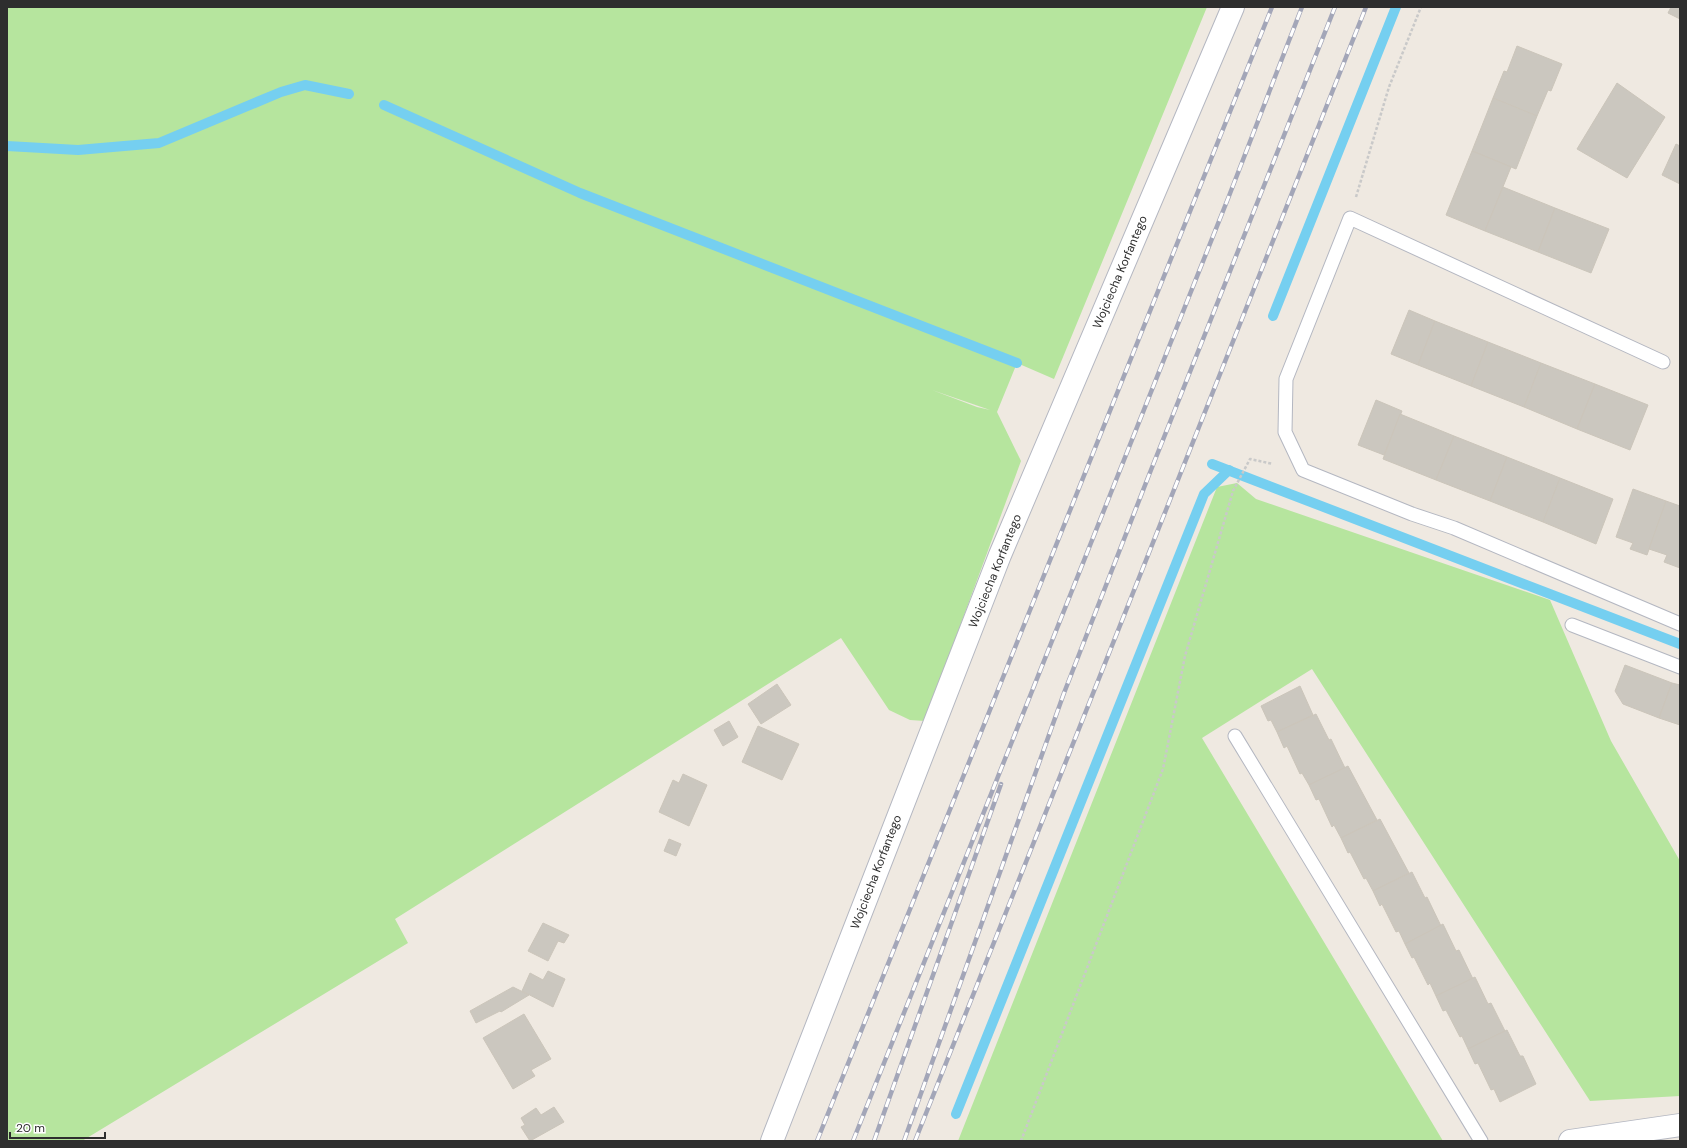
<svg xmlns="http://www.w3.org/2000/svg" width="1687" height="1148" viewBox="0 0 1687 1148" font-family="'DM Sans',sans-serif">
<rect width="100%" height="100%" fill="#efe9e1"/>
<g fill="#b6e59e" fill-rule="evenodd">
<path d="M7,7H1207L1054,379L1017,363L997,412L1021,461L925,721L910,720L889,710L841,638L395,919L408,943L82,1141H7ZM932,390L990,410L977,407Z"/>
<path d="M1237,483L1256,499L1550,600L1611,741L1680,861V1096L1590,1101L1312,669L1202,738L1443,1141H958L1217,487Z"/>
</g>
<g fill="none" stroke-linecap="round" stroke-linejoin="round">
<g stroke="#75cff0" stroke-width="10">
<path d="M384,105L580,193L1017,363"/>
<path d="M7,146L78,150L159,143L281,92L305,85L349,94"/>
<path d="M1273,316L1396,7"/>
<path d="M1212,464L1680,644"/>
<path d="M956,1114L1204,494L1229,470"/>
</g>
</g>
<g fill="#cbc7bf" stroke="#cbc5ba">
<path d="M1671,7H1680V19L1668,13Z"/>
<path d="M1517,46L1562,64L1551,91L1548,90L1537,116L1493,98L1504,71L1507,72Z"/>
<path d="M1617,83L1665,117L1627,178L1577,149Z"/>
<path d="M1493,98L1537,116L1516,169L1472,151Z"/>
<path d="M1676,144L1680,146V184L1662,175Z"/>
<path d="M1472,151L1511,167L1485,231L1446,215Z"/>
<path d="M1503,187L1555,208L1538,252L1485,231Z"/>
<path d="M1555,208L1609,229L1591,273L1538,252Z"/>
<path d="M1409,310L1435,321L1418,365L1391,354Z"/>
<path d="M1435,321L1488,342L1471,386L1418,365Z"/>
<path d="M1488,342L1541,363L1524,407L1471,386Z"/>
<path d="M1541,363L1595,384L1577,429L1524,407Z"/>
<path d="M1595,384L1648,405L1630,450L1577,429Z"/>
<path d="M1376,400L1402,411L1384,455L1358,445Z"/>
<path d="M1400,414L1454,436L1436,480L1383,459Z"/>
<path d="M1454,436L1507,457L1490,501L1436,480Z"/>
<path d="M1507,457L1560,478L1543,522L1490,501Z"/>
<path d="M1560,478L1613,499L1596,544L1543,522Z"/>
<path d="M1633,489L1666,501L1647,555L1630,549L1633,543L1616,537Z"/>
<path d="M1666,501L1680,506V568L1664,562L1667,555L1649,549Z"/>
<path d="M1625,665L1672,683L1659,718L1623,704L1615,691Z"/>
<path d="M1672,683L1680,685V725L1659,718Z"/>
<path d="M777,684L791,705L761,724L748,704Z"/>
<path d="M1300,686L1313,715L1277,732L1271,720L1268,721L1261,706Z"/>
<path d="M1316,714L1329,740L1331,739L1345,768L1309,785L1302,773L1300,774L1287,746L1284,748L1277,732Z"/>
<path d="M729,721L738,737L723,746L714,730Z"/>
<path d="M758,726L799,744L782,780L742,762Z"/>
<path d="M1348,766L1377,820L1341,838L1334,825L1332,827L1319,799L1316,800L1309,785Z"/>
<path d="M683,774L707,785L689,826L659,812L673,780L679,783Z"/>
<path d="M1380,819L1409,873L1373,891L1366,878L1364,879L1350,852L1348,853L1341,838Z"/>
<path d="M669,839L681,844L676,856L664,851Z"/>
<path d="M1412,872L1425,898L1427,897L1441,926L1405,944L1399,931L1396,932L1382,904L1380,906L1373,891Z"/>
<path d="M543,923L569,935L564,943L558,941L548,961L528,951Z"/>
<path d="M1443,924L1456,951L1459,950L1473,979L1436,996L1430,983L1428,985L1414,957L1412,958L1405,944Z"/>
<path d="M548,971L565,979L553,1007L522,991L530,973L543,980Z"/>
<path d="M1475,977L1488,1004L1491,1003L1505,1031L1468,1049L1462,1036L1460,1037L1446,1010L1443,1011L1436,996Z"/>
<path d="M513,987L529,995L501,1012L500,1011L476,1023L470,1011Z"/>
<path d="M524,1014L551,1059L531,1070L535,1076L513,1089L483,1038Z"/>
<path d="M1507,1030L1520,1056H1523L1536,1084L1500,1102L1494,1089L1491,1090L1478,1063L1475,1064L1468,1049Z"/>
<path d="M554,1107L564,1122L530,1141L521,1127L525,1125L521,1118L536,1108L541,1115Z"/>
</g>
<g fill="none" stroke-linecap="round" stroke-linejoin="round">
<defs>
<g id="service">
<path d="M1663,362L1350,218L1286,379L1285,432L1303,470L1412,514L1454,528L1680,624"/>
<path d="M1572,625L1680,667"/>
<path d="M1235,736L1481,1141"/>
</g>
<g id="minor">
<path d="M772,1141L1000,555L1233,7"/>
<path d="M1570,1141L1680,1125"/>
</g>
</defs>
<use href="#service" stroke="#b4b7c1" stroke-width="15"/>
<use href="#minor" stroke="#b4b7c1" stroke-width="24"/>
<g stroke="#c9c9c9" stroke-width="2.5" stroke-dasharray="3 2" stroke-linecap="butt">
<path d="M1356,197L1389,87L1421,7"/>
<path d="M1021,1141L1163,769L1185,656L1233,491L1250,459L1273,464"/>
</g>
<use href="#service" stroke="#fff" stroke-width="13"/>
<use href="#minor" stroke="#fff" stroke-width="22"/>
<defs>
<g id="rail">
<path d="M817,1141L1272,7"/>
<path d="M853,1141L1229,196L1302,7"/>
<path d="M874,1141L1001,784"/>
<path d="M904,1141L1064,693L1149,475L1335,7"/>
<path d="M915,1141L1366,7"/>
</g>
</defs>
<use href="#rail" stroke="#a3a6b8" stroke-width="4.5"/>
<use href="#rail" stroke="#fff" stroke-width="3" stroke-dasharray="9" stroke-linecap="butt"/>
</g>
<g text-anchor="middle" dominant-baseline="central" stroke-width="3.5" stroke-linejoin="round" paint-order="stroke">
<g font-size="12" fill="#2e2e2e" stroke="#fff">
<text transform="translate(1120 272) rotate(-67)">Wojciecha Korfantego</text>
<text transform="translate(995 571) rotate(-68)">Wojciecha Korfantego</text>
<text transform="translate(876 872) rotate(-69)">Wojciecha Korfantego</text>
</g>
</g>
<rect width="1687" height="1148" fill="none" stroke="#2e2e2e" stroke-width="16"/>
<path d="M10 1132v6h95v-6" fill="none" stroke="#2e2e2e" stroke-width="2"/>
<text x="16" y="1132" font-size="12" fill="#2e2e2e" stroke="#ffffff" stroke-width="3" paint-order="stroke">20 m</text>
</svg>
